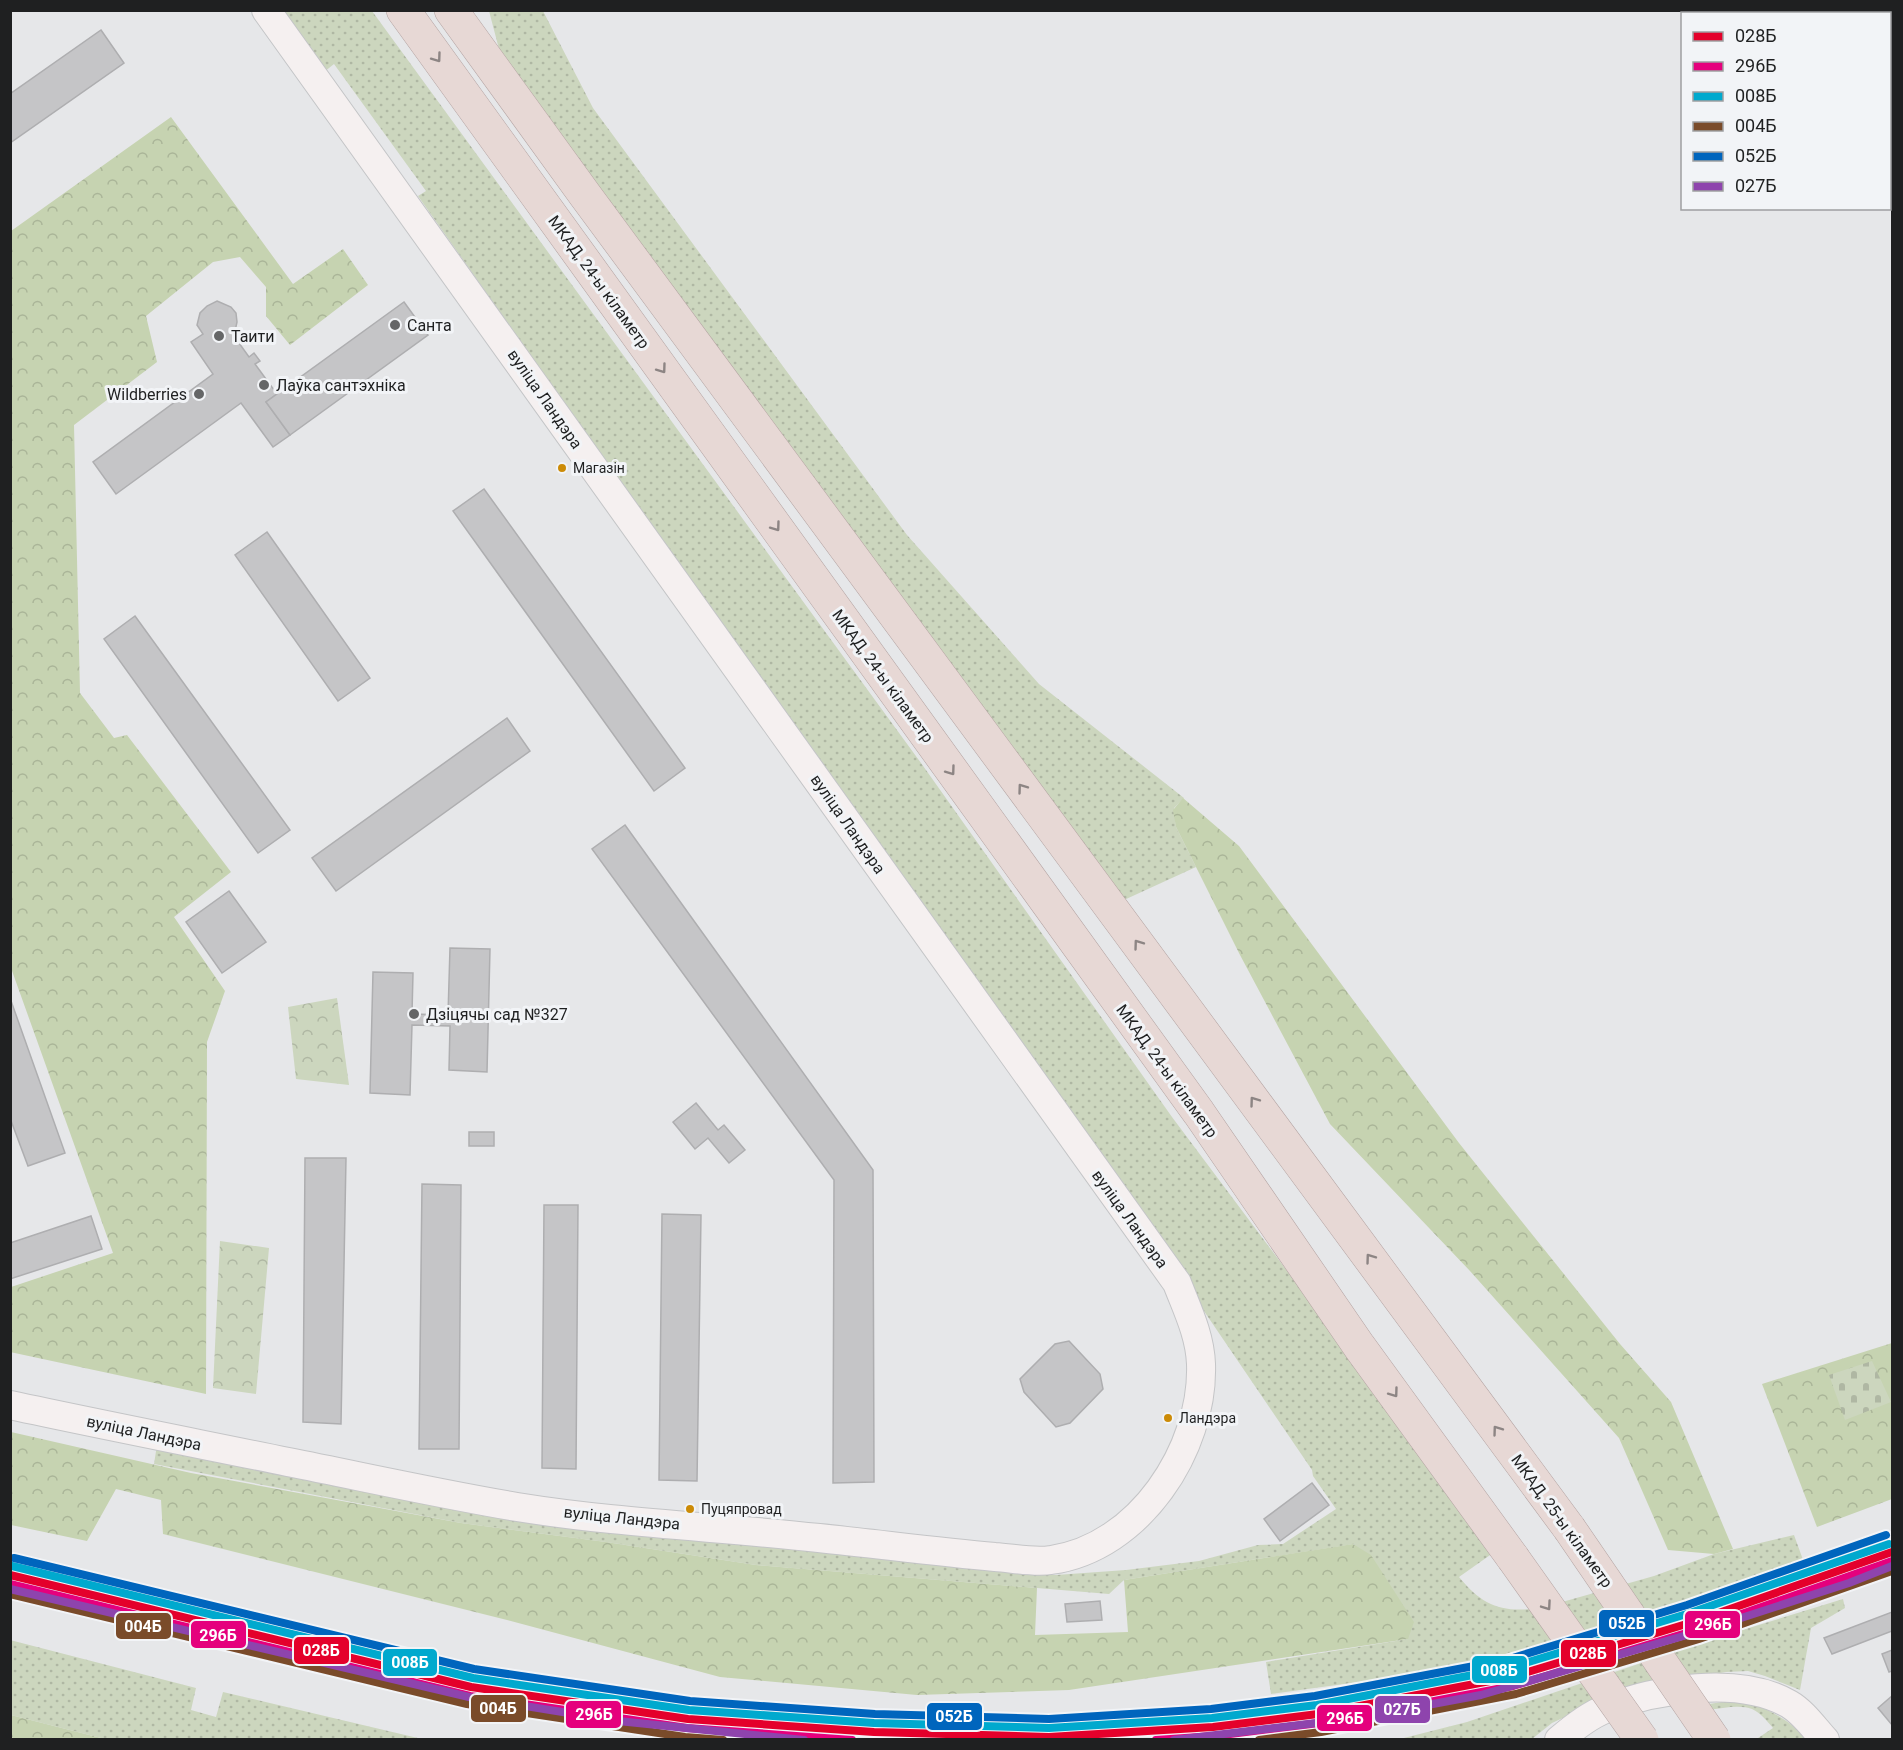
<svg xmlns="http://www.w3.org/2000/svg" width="1903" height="1750" viewBox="0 0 1903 1750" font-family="Roboto,sans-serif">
<defs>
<pattern id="grass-dots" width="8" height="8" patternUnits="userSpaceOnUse" patternTransform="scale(1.5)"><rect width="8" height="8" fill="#ccd6be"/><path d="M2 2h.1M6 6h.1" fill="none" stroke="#afb7a3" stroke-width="1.8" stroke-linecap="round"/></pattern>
<pattern id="forest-crowns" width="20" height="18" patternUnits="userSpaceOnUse" patternTransform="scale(1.5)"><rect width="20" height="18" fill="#c6d3b1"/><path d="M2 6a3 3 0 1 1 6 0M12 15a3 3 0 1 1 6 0" fill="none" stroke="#aab598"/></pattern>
<pattern id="cemetery-stones" width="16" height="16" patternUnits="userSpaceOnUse" patternTransform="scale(1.5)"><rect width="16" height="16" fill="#ccd6be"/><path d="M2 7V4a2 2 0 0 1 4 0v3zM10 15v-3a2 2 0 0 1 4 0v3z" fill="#afb7a3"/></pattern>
<pattern id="park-crowns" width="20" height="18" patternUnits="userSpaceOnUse" patternTransform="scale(1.5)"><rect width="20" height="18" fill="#ccd6be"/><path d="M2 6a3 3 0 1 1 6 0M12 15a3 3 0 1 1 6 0" fill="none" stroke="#afb7a3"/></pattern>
</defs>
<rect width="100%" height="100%" fill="#e6e7e9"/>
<g fill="url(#grass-dots)">
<path d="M280,11H372L921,763L1172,1117L1326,1323L1493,1553L1459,1577C1484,1607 1502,1613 1541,1608L1654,1576L1714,1554L1794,1535L1806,1568L1665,1612L1422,1678L1373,1680L1271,1694L1266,1662L1408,1639L1354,1544L1124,1580L1109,1594L756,1565L606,1542L461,1523L154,1464L157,1445L1005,1571L1056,1575L1126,1570L1199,1561L1258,1545L1283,1544L1336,1509L1313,1476L1312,1470L1189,1289L418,196L426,191L334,64L324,72Z"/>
<path d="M489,11H543L593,108L907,535L1039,684L1184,798L1174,808L1176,827L1196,867L1124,900L504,68Z"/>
<path d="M1843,1599L1845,1608L1811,1628L1800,1690L1765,1676L1748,1671L1726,1672L1702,1676L1582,1709L1552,1723L1532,1739L1396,1740L1467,1722L1700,1643Z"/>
<path d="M10,1640L196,1688L191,1710L216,1717L223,1692L422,1739H105L11,1715Z"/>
<path d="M1742,1699C1770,1711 1786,1717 1807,1739H1759L1758,1738L1773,1728C1767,1721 1761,1713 1752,1709C1735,1702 1699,1713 1681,1716L1676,1709Z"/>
</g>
<g fill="url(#forest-crowns)">
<path d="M171,117L293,284L343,249L368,285L290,345L266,316V287L240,257L213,262L146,316L157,362L74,425L80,693L114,738L127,735L231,872L174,917L225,991L207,1042L206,1394L10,1352L11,1287L113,1253L11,968V231Z"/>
<path d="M1183,798L1239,846L1459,1143L1620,1344L1671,1402L1733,1549L1714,1554L1668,1550L1619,1438L1470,1271L1330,1124L1240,955L1176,827L1173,810Z"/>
<path d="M1892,1343V1499L1817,1527L1762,1384Z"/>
<path d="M11,1432L191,1473L461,1523L606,1542L756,1565L1037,1588L1035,1635L1128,1632L1124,1580L1353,1544L1371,1555L1414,1622L1408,1639L1069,1690L917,1695L720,1677L507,1620L163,1534L161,1500L116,1489L87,1541L11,1525Z"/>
<path d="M11,1715L105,1739H11Z"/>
</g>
<path fill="url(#cemetery-stones)" d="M1872,1361L1891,1402L1845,1420L1829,1375Z"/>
<g fill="url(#park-crowns)">
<path d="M337,998L349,1085L296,1079L288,1007Z"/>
<path d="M220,1241L269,1248L256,1394L213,1388Z"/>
</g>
<g fill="#c5c5c7" stroke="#aeaeb0" stroke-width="1.5">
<path d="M101,30L124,63L10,143V94Z"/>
<path d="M217,301L231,307L236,313L237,322L234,336L249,357L254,353L260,361L255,364L277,394L266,402L290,435L273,447L241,403L116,494L93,462L213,374L191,342L203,334L197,325L200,313L207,306Z"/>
<path d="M404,302L428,335L290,435L266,402Z"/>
<path d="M484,489L685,768L654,791L453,511Z"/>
<path d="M267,532L370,678L338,701L235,555Z"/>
<path d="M135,616L290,830L258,853L104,639Z"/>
<path d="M507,718L530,751L336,891L312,858Z"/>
<path d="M625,825L873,1170L874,1482L833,1483L834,1180L592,849Z"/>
<path d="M229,891L266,942L222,973L186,922Z"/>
<path d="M450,948L490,949L487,1072L449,1070L450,1026L412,1025L410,1095L370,1093L373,972L413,973L412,1014L448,1015Z"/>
<path d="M10,998L65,1153L28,1166L10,1118Z"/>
<path d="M696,1103L718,1130L724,1125L745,1150L729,1163L708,1138L695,1149L673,1122Z"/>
<rect x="469" y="1132" width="25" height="14"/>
<path d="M305,1158H346L341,1424L303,1422Z"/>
<path d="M422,1184L461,1185L459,1449H419Z"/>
<path d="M544,1205H578L576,1469L542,1468Z"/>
<path d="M662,1214L701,1215L697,1481L659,1480Z"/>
<path d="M91,1216L102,1249L10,1279V1243Z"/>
<path d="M1069,1341L1100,1374L1103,1389L1070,1423L1056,1427L1024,1392L1020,1379L1055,1344Z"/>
<path d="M1312,1483L1329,1505L1280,1541L1264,1519Z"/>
<path d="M1100,1601L1102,1620L1067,1622L1065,1604Z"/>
<path d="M1892,1612V1631L1832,1654L1824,1638Z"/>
<path d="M1892,1650V1671L1889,1672L1882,1654Z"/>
<path d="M1892,1696V1725L1878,1708Z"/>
</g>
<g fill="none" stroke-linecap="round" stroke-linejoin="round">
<defs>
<g id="secondary">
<path d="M10,1405C103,1425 195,1443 288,1462C364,1477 440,1494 517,1507C616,1523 718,1527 819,1538C878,1544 936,1552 995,1557C1012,1558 1034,1563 1051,1560C1139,1548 1204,1449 1201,1364C1200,1335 1187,1309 1177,1283L266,10"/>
<path d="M1559,1740C1573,1728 1588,1716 1605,1709C1656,1689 1739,1675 1789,1704C1803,1712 1814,1728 1825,1740"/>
</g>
<g id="highway">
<path d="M403,10L1199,1113L1359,1346L1513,1558"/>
<path d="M451,10L585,195L1569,1528"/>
</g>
</defs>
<use href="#secondary" stroke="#c4c5c7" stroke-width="30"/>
<use href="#highway" stroke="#b3a3a2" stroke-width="34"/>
<use href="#secondary" stroke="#f5f0f0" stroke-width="28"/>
<use href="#highway" stroke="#e7d8d5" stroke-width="33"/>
<defs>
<g id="highway-bridge">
<path d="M1569,1528L1714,1740"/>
<path d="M1513,1558L1642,1740"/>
</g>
</defs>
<use href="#highway-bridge" stroke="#b3a3a2" stroke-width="34" stroke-linecap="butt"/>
<use href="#highway-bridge" stroke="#e7d8d5" stroke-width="33"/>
<defs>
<path id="rail-1" d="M10,1575L471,1687L688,1719L874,1732L1049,1737L1213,1727L1318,1714L1511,1677L1693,1622L1892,1552"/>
<g id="rail-2">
<path d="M10,1584L470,1696L687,1728L852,1740"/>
<path d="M1156,1740L1214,1736L1319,1723L1513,1686L1696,1630L1892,1561"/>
</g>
<path id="rail-3" d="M12,1566L473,1678L689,1710L874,1723L1049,1728L1212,1718L1317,1705L1509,1668L1690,1613L1889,1544"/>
<g id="rail-4">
<path d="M10,1594L467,1704L685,1737L723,1740"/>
<path d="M1259,1740L1321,1732L1516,1694L1699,1639L1892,1571"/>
</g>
<path id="rail-5" d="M14,1558L474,1669L690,1701L875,1714L1049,1719L1211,1709L1315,1696L1506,1660L1687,1605L1886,1535"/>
<g id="rail-6">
<path d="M10,1589L469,1697L618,1721L804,1740"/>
<path d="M1174,1740L1358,1718L1481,1695L1704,1630L1849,1583L1892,1566"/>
</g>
</defs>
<use href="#rail-1" stroke="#f2f4f7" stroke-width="12"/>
<use href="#rail-2" stroke="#f2f4f7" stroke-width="12"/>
<use href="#rail-3" stroke="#f2f4f7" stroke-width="12"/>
<use href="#rail-4" stroke="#f2f4f7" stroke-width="12"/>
<use href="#rail-5" stroke="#f2f4f7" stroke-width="12"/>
<use href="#rail-6" stroke="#f2f4f7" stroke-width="12"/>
<use href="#rail-1" stroke="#e4002b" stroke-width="8"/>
<use href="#rail-2" stroke="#e5007d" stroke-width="8"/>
<use href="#rail-3" stroke="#00a9ce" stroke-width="8"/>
<use href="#rail-4" stroke="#7a4b2a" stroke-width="8"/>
<use href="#rail-5" stroke="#0065bd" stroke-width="8"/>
<use href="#rail-6" stroke="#8e44ad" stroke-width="8"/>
</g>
<defs><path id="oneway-chevron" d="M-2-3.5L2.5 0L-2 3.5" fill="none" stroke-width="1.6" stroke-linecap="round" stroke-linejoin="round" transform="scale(1.5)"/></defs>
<g stroke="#8d8584">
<use href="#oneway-chevron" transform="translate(437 58) rotate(54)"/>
<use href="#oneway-chevron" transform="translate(662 369) rotate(54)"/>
<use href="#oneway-chevron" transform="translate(776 527) rotate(54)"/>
<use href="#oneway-chevron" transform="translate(951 771) rotate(54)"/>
<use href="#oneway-chevron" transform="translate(1022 788) rotate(-126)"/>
<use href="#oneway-chevron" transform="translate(1138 944) rotate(-126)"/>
<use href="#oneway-chevron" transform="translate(1254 1101) rotate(-126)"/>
<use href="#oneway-chevron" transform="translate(1370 1258) rotate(-126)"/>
<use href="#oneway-chevron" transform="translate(1394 1393) rotate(54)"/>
<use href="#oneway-chevron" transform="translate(1497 1430) rotate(-126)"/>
<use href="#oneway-chevron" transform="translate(1547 1606) rotate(55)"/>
</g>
<g fill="#656667" stroke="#f2f4f7" stroke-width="2">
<circle cx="395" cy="325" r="6"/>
<circle cx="219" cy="336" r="6"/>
<circle cx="264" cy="385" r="6"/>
<circle cx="199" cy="394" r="6"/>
<circle cx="414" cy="1014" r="6"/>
</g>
<g fill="#cc8b07" stroke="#f2f4f7" stroke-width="2">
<circle cx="562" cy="468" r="5"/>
<circle cx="1168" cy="1418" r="5"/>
<circle cx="690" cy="1509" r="5"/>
</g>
<g text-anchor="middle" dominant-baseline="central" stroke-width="6" stroke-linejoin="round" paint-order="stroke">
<g font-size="14" fill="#1f2021" stroke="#f2f4f7" text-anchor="start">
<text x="573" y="468">Магазін</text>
<text x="1179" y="1418">Ландэра</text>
<text x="701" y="1509">Пуцяпровад</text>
</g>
<g font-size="16" fill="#1f2021" stroke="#f2f4f7">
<text transform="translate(599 282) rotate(54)">МКАД, 24-ы кіламетр</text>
<text transform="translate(545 399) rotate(55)">вуліца Ландэра</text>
<text transform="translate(883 676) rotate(54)">МКАД, 24-ы кіламетр</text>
<text transform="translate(848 824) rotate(55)">вуліца Ландэра</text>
<text transform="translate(1167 1071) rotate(54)">МКАД, 24-ы кіламетр</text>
<text transform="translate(1130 1219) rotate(54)">вуліца Ландэра</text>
<text transform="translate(144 1433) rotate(12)">вуліца Ландэра</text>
<text transform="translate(622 1518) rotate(6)">вуліца Ландэра</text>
<text transform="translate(1562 1521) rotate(54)">МКАД, 25-ы кіламетр</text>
</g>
<g font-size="16" fill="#1f2021" stroke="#f2f4f7" text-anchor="start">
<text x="407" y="325">Санта</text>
<text x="231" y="336">Таити</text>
<text x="276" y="385">Лаўка сантэхніка</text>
<text x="187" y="394" text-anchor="end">Wildberries</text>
<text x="426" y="1014">Дзіцячы сад №327</text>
</g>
</g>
<g stroke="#f2f4f7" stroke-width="2">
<rect x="1598" y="1609" width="57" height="29" rx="6" fill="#0065bd"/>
<rect x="1684" y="1610" width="57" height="29" rx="6" fill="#e5007d"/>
<rect x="115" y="1612" width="57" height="28" rx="6" fill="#7a4b2a"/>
<rect x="190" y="1620" width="57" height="29" rx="6" fill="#e5007d"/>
<rect x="293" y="1636" width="57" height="29" rx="6" fill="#e4002b"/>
<rect x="1560" y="1639" width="57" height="29" rx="6" fill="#e4002b"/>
<rect x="382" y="1648" width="56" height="29" rx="6" fill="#00a9ce"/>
<rect x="1471" y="1655" width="57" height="29" rx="6" fill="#00a9ce"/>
<rect x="470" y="1694" width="57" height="29" rx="6" fill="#7a4b2a"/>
<rect x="1374" y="1695" width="57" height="29" rx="6" fill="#8e44ad"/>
<rect x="565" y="1700" width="57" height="29" rx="6" fill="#e5007d"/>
<rect x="926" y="1702" width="57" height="29" rx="6" fill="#0065bd"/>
<rect x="1316" y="1704" width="57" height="28" rx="6" fill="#e5007d"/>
</g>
<g font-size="16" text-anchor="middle" font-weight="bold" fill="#fff">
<text x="1627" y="1629">052Б</text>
<text x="1713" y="1630">296Б</text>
<text x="143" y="1632">004Б</text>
<text x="218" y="1641">296Б</text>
<text x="321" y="1656">028Б</text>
<text x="1588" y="1659">028Б</text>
<text x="410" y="1668">008Б</text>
<text x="1499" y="1676">008Б</text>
<text x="498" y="1714">004Б</text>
<text x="1402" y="1715">027Б</text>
<text x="594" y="1720">296Б</text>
<text x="954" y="1722">052Б</text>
<text x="1345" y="1724">296Б</text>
</g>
<rect width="1903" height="1750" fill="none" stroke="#1f2021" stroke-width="24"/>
<rect x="1681" y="12" width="210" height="198" fill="#f2f4f7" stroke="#9e9fa1" stroke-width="1.5"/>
<rect x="1693" y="32" width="30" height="9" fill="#e4002b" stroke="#9e9fa1" stroke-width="1.5"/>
<text x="1735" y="42" font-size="18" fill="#1f2021">028Б</text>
<rect x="1693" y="62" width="30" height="9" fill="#e5007d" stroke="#9e9fa1" stroke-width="1.5"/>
<text x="1735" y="72" font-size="18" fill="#1f2021">296Б</text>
<rect x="1693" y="92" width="30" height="9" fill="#00a9ce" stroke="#9e9fa1" stroke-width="1.5"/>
<text x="1735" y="102" font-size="18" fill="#1f2021">008Б</text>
<rect x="1693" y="122" width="30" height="9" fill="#7a4b2a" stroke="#9e9fa1" stroke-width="1.5"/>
<text x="1735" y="132" font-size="18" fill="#1f2021">004Б</text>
<rect x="1693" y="152" width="30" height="9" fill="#0065bd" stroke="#9e9fa1" stroke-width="1.5"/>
<text x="1735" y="162" font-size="18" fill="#1f2021">052Б</text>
<rect x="1693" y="182" width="30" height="9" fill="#8e44ad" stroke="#9e9fa1" stroke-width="1.5"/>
<text x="1735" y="192" font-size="18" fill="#1f2021">027Б</text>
</svg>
